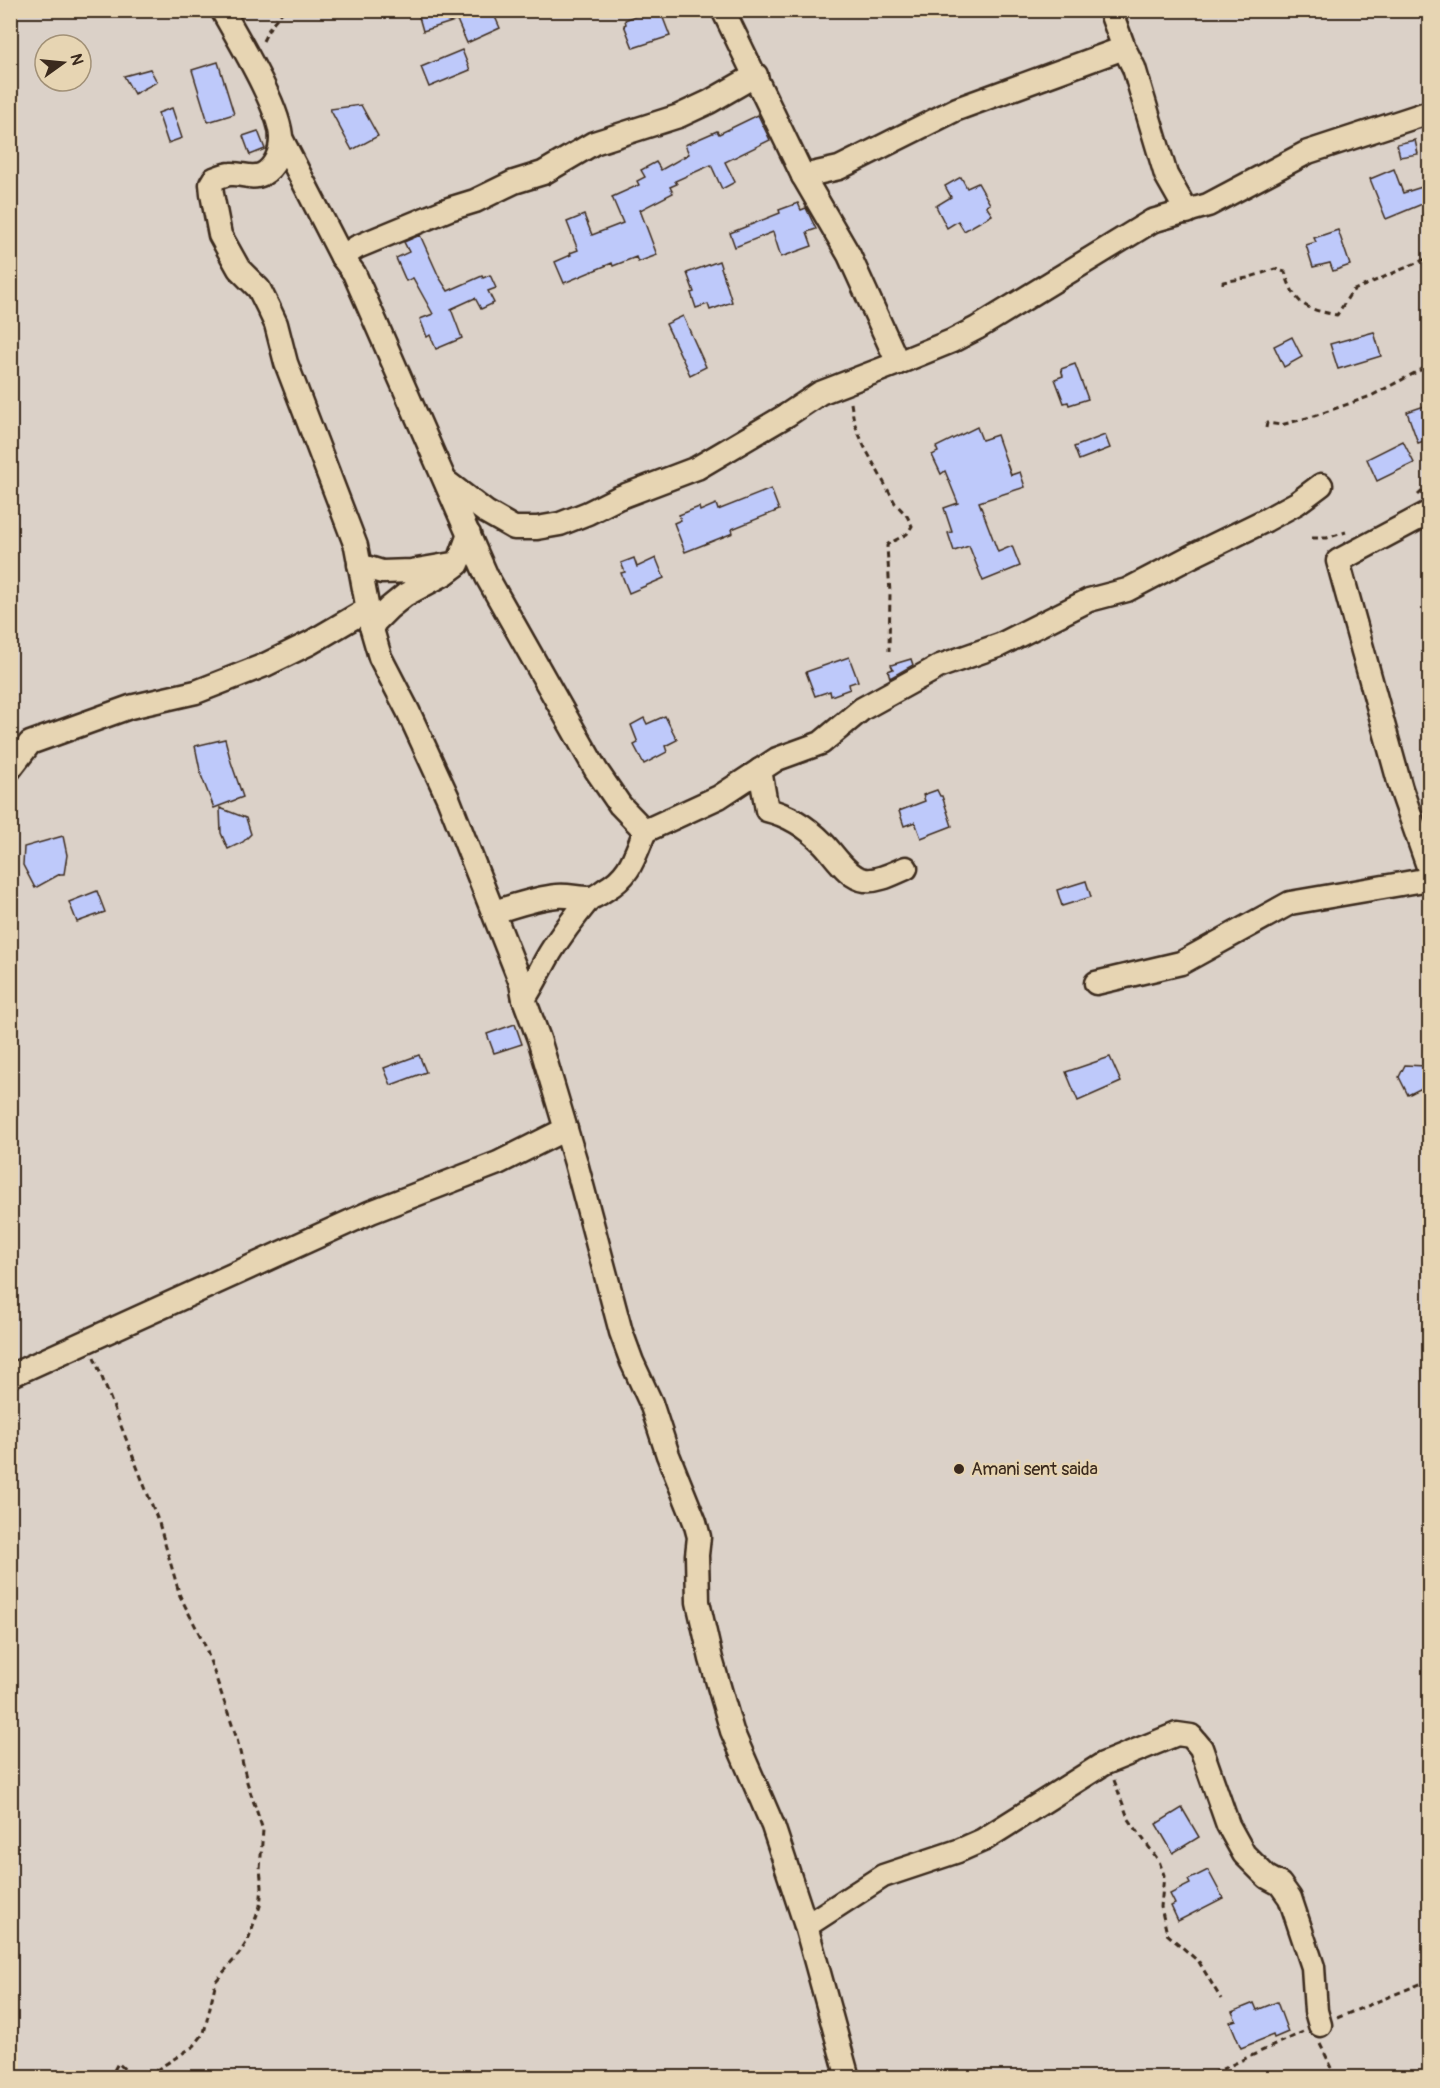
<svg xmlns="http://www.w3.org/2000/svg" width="1440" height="2088" viewBox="0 0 1440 2088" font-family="Pangolin,sans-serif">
<rect width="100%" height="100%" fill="#dbd1c8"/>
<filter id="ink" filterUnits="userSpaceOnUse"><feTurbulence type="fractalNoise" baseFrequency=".0167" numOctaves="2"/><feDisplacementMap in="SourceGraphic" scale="12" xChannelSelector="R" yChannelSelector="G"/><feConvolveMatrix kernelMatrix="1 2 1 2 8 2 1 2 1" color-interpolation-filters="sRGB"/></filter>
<g filter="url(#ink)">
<g fill="#bec9fa" stroke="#3b2a1e" stroke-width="1.5">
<path d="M417,10H492L500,28L467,43L457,20L461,19L423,31Z"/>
<path d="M649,10H660L670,36L633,48L624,25L626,24L625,20Z"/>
<path d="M462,50L470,70L429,87L421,67Z"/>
<path d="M218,62L234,114L208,122L192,70Z"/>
<path d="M150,69L157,82L134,94L124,76Z"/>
<path d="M361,105L378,136L352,150L330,109Z"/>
<path d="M172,108L182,138L168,143L158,113Z"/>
<path d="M758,115L770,140L725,162L735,182L722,189L711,165L675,181L677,184L670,187L673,193L640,210L657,255L638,262L636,257L613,266L612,263L564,283L555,262L571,255L570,253L578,250L567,222L584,215L592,235L623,223L612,197L639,185L637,181L645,177L641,170L656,162L661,170L689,154L685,145L717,131L719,134Z"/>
<path d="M258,131L265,149L250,155L243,136Z"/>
<path d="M1415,140L1418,154L1400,157L1397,144Z"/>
<path d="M1394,169L1403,193L1422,187L1427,202L1386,219L1370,179Z"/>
<path d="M961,177L967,188L978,183L990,204L986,206L992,215L964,231L958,221L947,228L936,206L951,197L945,186Z"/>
<path d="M798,203L801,210L806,208L816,229L807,232L812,246L781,257L773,232L735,247L730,233L780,213L779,210Z"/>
<path d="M1338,230L1350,265L1333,271L1330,263L1313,267L1306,245L1316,242L1314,238Z"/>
<path d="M420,235L439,277L448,291L482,276L483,278L490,275L496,288L488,291L494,303L481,309L475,298L451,309L462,338L436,349L430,335L427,337L420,319L433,314L413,278L406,281L396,258L409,252L404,242Z"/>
<path d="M719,261L732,302L710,310L708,304L696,308L691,293L694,292L687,273Z"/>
<path d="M683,316L706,367L690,375L666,324Z"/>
<path d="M1374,332L1381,356L1338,369L1330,344Z"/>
<path d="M1292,337L1302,357L1284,367L1274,346Z"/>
<path d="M1075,364L1088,399L1069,405L1068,402L1064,403L1055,379L1063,376L1061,369Z"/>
<path d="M1430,404V439L1418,443L1407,412Z"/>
<path d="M977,427L982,440L997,435L1011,475L1020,472L1025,487L979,502L998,552L1012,546L1020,566L983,581L969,546L954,551L948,533L952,532L944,508L958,503L945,471L941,474L932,455L938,452L936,447Z"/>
<path d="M1105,435L1110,448L1079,460L1074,447Z"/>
<path d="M1403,441L1414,463L1377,481L1367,459Z"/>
<path d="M771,489L779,510L732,529L733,533L685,552L674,523L681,520L679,515L699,507L700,511L716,504L718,510Z"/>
<path d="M634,558L637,567L656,558L664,578L629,593L621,573L625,572L621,563Z"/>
<path d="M849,657L858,681L849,684L850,689L831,696L830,691L815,696L806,672Z"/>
<path d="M911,659L913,665L890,678L888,671L893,669L891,665Z"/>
<path d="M665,716L677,740L665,746L667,752L644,764L634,745L638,743L631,725L644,718L647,724Z"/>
<path d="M225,739L231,762L243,797L214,808L201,775L195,746Z"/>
<path d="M937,790L940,796H942L952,826L921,838L915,822L904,826L899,811L925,801L923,795Z"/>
<path d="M220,808L246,818L251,834L243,842L228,849L221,833Z"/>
<path d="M63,836L67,855L64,874H60L35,888L23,865L24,847Z"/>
<path d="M1086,881L1091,897L1062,906L1057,890Z"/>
<path d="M97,891L105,912L77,922L69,902Z"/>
<path d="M515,1024L522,1044L494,1053L487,1034Z"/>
<path d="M419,1055L426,1072L391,1085L384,1068Z"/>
<path d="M1110,1057L1121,1082L1078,1101L1066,1072Z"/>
<path d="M1405,1065L1425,1066L1430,1075V1084L1408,1095L1399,1077Z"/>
<path d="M1182,1808L1199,1837L1173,1853L1156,1824Z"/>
<path d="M1208,1870L1223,1898L1178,1921L1171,1906L1175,1904L1170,1894L1190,1884L1188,1880Z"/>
<path d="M1277,2002L1288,2032L1274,2038L1273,2035L1241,2048L1230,2022L1236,2020L1232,2012L1254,2003L1257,2010Z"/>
</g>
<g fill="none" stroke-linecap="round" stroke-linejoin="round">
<defs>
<g id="minor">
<path d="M222,10C237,37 282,111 281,139C281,152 275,167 263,174C251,180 243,173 231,174C226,174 219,177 214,179L211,184L212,194L220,235L239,269L259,289L268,307L276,324L286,363L356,546L371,626L380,657L408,711L448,798L521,983L524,999L539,1039L576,1163L621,1332L632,1362L651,1403L668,1455L695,1522L699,1537L697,1555L698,1602L711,1659L732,1731L773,1826L806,1926L848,2078"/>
<path d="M1110,10L1124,48L1134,68L1166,175L1187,212"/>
<path d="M281,138L342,257L354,273L487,577L596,770L620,805L645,831C634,857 631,875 605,890C601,893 594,898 589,898C578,898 568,895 557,896C535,898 514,906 494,912"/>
<path d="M803,176L839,168L957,109L1124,48"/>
<path d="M342,257L357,247L449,209L475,201L514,182L543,173L594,143L679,116L709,102L756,75"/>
<path d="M898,363L952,341L977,328L1152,221L1208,205L1308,152L1430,112"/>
<path d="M448,483L486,512L514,528H537L560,524L588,513L618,498L697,468L787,415L820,393L898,363L849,255L803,176L723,10"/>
<path d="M1430,512L1338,561L1401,789L1430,872"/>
<path d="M359,565L382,572L411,571L452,564"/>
<path d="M371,626L389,608L405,595L446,573L458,564L469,534"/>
<path d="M10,769L30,743L130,707L196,692L265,665L310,643L368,609"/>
<path d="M760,770L767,810C788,815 808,828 823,843C835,855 848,878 865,880C878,882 894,873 906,868"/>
<path d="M645,831L719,797L777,759L821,743L862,709L940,666L1000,645L1089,600L1127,590L1194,555L1266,520L1297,503L1321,485"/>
<path d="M1096,983L1181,963L1290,903L1430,879"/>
<path d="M524,999C534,984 541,968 550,953C562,933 576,915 590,898"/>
<path d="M10,1376L371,1212L498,1163L566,1129"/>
<path d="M806,1926L883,1876L958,1851L983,1840L1103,1764L1177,1734L1191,1736L1201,1748L1228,1825L1244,1854L1267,1877L1280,1884L1290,1898L1313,1967L1316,2011L1320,2025"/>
</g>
</defs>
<use href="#minor" stroke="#3b2a1e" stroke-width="27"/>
<g stroke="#3b2a1e" stroke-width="3" stroke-dasharray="6 4.5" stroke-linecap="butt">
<path d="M263,41L271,25L284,10"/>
<path d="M1223,284V282L1247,278L1275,269L1285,272C1295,305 1305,309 1337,315L1352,291L1430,257"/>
<path d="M851,403L854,422L864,446L895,503L907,516L912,526L907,534L888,544L887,546L890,593L889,651"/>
<path d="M1266,428L1267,423L1281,425L1314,416L1371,396L1430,365"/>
<path d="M1418,495L1430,484"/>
<path d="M1312,538H1327L1346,532"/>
<path d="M94,1357L159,1523L180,1596L204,1643L237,1739L247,1782L263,1830L260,1869L262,1887L260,1906L248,1940L239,1954L216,1981L204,2033L194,2046L144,2078"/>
<path d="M1114,1780L1128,1818L1159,1861L1164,1875L1161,1907L1167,1934L1199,1962L1221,1999"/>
<path d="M1337,2018L1430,1980"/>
<path d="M1320,2044L1337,2078"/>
<path d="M77,2078L89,2073L111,2076L118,2063L134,2078"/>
<path d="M1203,2078L1303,2032"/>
</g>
<use href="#minor" stroke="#e7d5b3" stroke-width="22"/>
</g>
</g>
<circle fill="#3b2a1e" stroke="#e7d5b3" stroke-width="2" cx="959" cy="1469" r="6"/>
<g text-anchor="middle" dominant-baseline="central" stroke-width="4.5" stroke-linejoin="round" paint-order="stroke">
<g font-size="18" fill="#3b2a1e" stroke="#e7d5b3" text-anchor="start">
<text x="971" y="1469">Amani sent saida</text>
</g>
</g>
<rect width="1440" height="2088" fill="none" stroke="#e7d5b3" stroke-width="36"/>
<rect x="18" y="18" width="1404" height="2052" fill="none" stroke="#3b2a1e" stroke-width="2" filter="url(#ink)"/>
<g transform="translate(63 63) rotate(75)"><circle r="28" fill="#e7d5b3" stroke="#a29177" stroke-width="1.5"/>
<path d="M0-4.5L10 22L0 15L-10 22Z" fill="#3b2a1e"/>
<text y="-9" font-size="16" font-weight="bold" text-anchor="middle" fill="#3b2a1e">N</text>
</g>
</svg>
